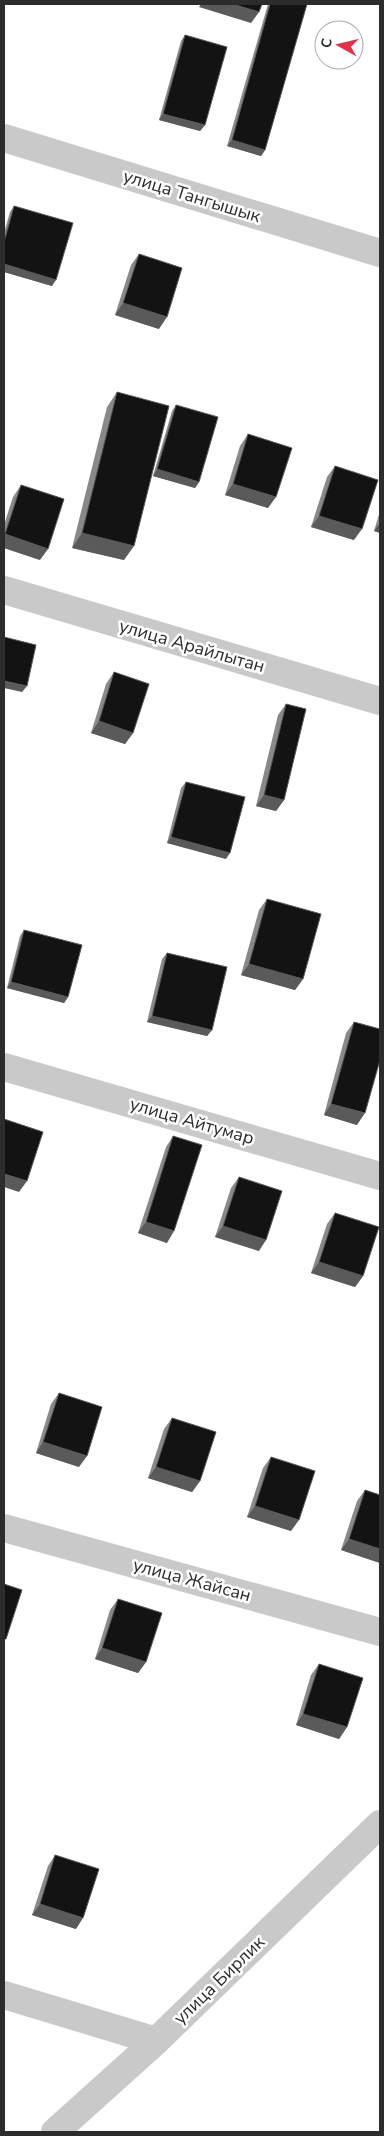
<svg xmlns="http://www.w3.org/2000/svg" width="384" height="2136" viewBox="0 0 384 2136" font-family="'Nunito Sans',sans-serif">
<rect width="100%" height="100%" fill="#fff"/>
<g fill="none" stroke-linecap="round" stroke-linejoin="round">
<g stroke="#c9c9c9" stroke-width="28">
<path d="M4,138L380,253"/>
<path d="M4,590L380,701"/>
<path d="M4,1067L380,1176"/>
<path d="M4,1528L380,1632"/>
<path d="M4,1995L156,2041"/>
<path d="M55,2132L156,2041L380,1824"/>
</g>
</g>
<g fill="#898989">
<path d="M268,4H307L265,150L261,156L227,146Z"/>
<path d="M185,35L205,125L200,131L159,120L181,41Z"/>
<path d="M14,206L52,286L4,272V233L10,212Z"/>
<path d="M139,254L159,329L115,315L131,265Z"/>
<path d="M117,392L124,560L72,548L107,407Z"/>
<path d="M176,405L199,482L195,488L153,476L172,411Z"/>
<path d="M248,434L268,508L225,495L240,446Z"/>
<path d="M335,466L354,540L311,527L327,477Z"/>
<path d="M21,485L40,560L4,548V525L13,497Z"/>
<path d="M380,511V533L374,531Z"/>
<path d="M114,672L133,733L125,744L91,733L106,684Z"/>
<path d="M286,704L284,800L276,811L256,806L278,715Z"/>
<path d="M186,782L226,859L167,843L181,788Z"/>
<path d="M267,899L303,979L295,990L241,975L259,910Z"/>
<path d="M24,930L68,997L64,1003L7,988L20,936Z"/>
<path d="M167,953L212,1030L207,1036L147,1022L162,959Z"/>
<path d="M354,1022L357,1125L324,1115L346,1033Z"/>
<path d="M173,1136L167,1243L138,1233L166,1147Z"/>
<path d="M239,1177L259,1251L215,1237L231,1188Z"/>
<path d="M335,1213L363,1276L355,1287L311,1273L327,1224Z"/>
<path d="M59,1393L79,1467L36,1453L51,1404Z"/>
<path d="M172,1418L200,1481L192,1492L148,1478L164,1429Z"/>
<path d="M271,1457L291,1531L247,1517L263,1468Z"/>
<path d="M365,1490L380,1495V1563L341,1550L357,1501Z"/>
<path d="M118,1599L146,1662L138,1673L95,1659L110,1610Z"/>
<path d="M319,1664L347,1727L339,1739L296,1725L311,1675Z"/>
<path d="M55,1855L76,1929L32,1915L48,1866Z"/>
</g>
<g fill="#5a5a5a">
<path d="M201,4H232L259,12L251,23L199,7Z"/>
<path d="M163,114L205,125L200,131L159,120Z"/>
<path d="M232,140L265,150L261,156L227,146Z"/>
<path d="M4,264L56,280L52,286L4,272Z"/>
<path d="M123,303L167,317L159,329L115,315Z"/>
<path d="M157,469L199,482L195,488L153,476Z"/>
<path d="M233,484L276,497L268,508L225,495Z"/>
<path d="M319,516L362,529L354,540L311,527Z"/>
<path d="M378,525L380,526V533L374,531Z"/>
<path d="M82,533L134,546L124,560L72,548Z"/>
<path d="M5,534L48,549L40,560L4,548V536Z"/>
<path d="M4,681L27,686L22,692L4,688Z"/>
<path d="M99,721L133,733L125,744L91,733Z"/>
<path d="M264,795L284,800L276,811L256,806Z"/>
<path d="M171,837L230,853L226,859L167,843Z"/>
<path d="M249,964L303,979L295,990L241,975Z"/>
<path d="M11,982L68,997L64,1003L7,988Z"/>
<path d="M152,1016L212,1030L207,1036L147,1022Z"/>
<path d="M331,1104L365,1113L357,1125L324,1115Z"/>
<path d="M4,1174L27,1181L19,1192L4,1187Z"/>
<path d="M146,1222L174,1231L167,1243L138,1233Z"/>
<path d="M223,1226L266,1240L259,1251L215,1237Z"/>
<path d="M319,1262L363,1276L355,1287L311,1273Z"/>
<path d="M43,1442L87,1456L79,1467L36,1453Z"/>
<path d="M156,1467L200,1481L192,1492L148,1478Z"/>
<path d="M255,1506L299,1520L291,1531L247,1517Z"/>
<path d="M349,1539L380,1549V1563L341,1550Z"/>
<path d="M102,1648L146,1662L138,1673L95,1659Z"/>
<path d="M303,1714L347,1727L339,1739L296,1725Z"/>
<path d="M40,1904L83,1918L76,1929L32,1915Z"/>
</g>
<g fill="#131313" stroke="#5a5a5a">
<path d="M232,4H262L259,12Z"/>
<path d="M270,4H307L265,150L232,140Z"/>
<path d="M185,35L227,47L205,125L163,114Z"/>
<path d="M14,206L73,223L56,280L4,264V242Z"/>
<path d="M139,254L182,268L167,317L123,303Z"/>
<path d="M117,392L169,406L134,546L82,533Z"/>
<path d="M176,405L218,417L199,482L157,469Z"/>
<path d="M248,434L292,448L276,497L233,484Z"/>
<path d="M335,466L378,480L362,529L319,516Z"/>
<path d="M21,485L64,499L48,549L5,534Z"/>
<path d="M4,637L36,645L27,686L4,681Z"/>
<path d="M114,672L149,684L133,733L99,721Z"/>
<path d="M286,704L306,709L284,800L264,795Z"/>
<path d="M186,782L245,797L230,853L171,837Z"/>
<path d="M267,899L321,914L303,979L249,964Z"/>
<path d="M24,930L82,945L68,997L11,982Z"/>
<path d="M167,953L227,967L212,1030L152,1016Z"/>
<path d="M354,1022L380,1029V1060L365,1113L331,1104Z"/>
<path d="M4,1119L43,1132L27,1181L4,1174Z"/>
<path d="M173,1136L202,1145L174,1231L146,1222Z"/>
<path d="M239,1177L282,1191L266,1240L223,1226Z"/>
<path d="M335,1213L379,1227L363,1276L319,1262Z"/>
<path d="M59,1393L102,1407L87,1456L43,1442Z"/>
<path d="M172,1418L216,1432L200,1481L156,1467Z"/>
<path d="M271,1457L315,1471L299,1520L255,1506Z"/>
<path d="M365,1490L380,1495V1549L349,1539Z"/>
<path d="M4,1584L22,1590L6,1639H4Z"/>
<path d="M118,1599L162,1613L146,1662L102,1648Z"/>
<path d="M319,1664L363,1678L347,1727L303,1714Z"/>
<path d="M55,1855L99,1869L83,1918L40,1904Z"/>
</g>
<g text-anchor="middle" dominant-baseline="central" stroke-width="5" stroke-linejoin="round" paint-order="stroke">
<g font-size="18" fill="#2c2c2c" stroke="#fff">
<text transform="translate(192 196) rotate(17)">улица Тангышык</text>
<text transform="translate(192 646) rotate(16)">улица Арайлытан</text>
<text transform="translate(192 1121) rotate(16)">улица Айтумар</text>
<text transform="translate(192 1580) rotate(15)">улица Жайсан</text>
<text transform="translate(219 1980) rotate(-44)">улица Бирлик</text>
</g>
</g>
<rect width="384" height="2136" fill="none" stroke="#2c2c2c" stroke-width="10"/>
<g transform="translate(339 45) rotate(278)"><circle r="24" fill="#ffffff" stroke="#ababab"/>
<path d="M0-4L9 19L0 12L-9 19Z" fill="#de3446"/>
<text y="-8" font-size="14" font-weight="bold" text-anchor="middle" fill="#2c2c2c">С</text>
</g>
</svg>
